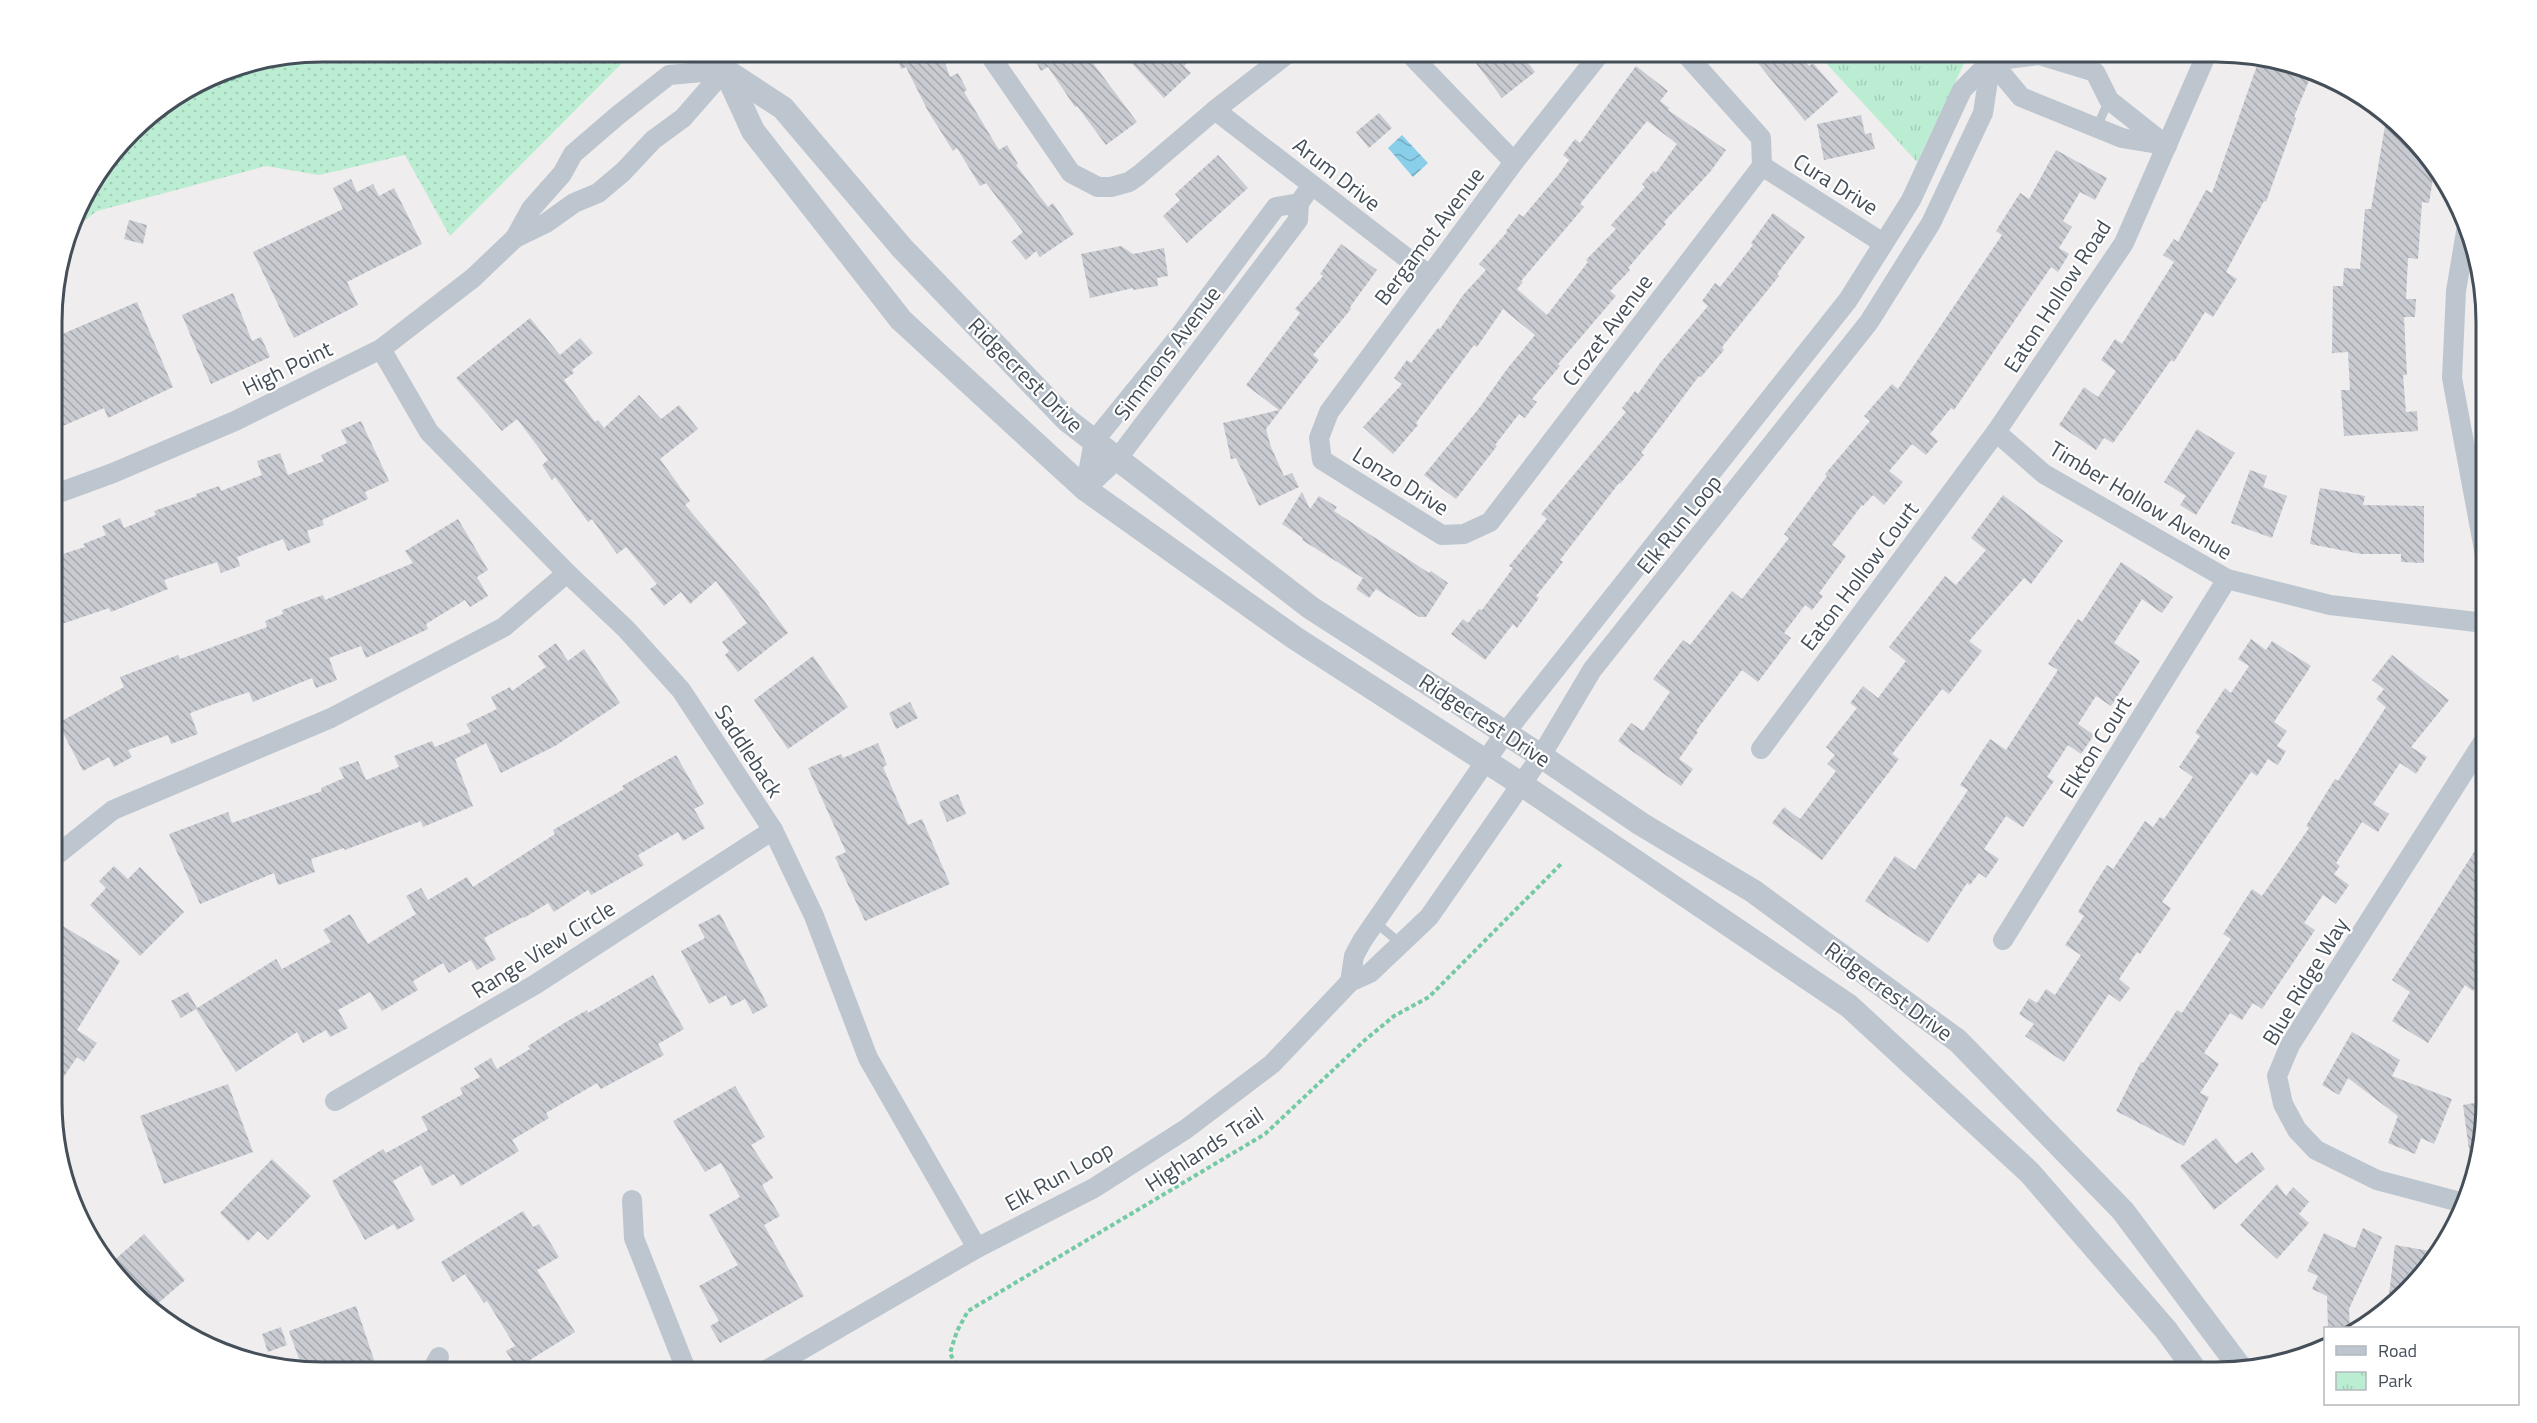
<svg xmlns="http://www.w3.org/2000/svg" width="2537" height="1423" viewBox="0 0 2537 1423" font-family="'Titillium Web',sans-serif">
<defs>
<pattern id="grass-dots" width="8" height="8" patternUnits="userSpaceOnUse" patternTransform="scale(1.5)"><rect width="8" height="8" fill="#bbedd2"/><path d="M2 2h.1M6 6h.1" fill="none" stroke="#a2cdb7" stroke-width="1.8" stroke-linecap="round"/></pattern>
<pattern id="park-tufts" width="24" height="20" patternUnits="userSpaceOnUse" patternTransform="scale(1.5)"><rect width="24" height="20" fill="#bbedd2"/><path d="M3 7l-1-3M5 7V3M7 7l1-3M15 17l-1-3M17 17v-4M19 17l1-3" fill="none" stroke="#a2cdb7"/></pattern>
<pattern id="water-waves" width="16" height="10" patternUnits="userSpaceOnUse" patternTransform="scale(1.5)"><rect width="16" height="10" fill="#89cfe9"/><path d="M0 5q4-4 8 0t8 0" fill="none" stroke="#72aac0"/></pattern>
<pattern id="building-back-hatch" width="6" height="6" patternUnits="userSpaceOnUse" patternTransform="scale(1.5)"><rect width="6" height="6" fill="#c9cbd2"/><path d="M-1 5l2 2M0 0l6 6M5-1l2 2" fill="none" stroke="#a5a7ad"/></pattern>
</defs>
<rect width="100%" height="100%" fill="#efeded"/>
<path fill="url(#grass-dots)" d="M322,51H634L450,236L405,155L319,175L266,166L97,211L70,231L79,202L143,118L218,71Z"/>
<path fill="url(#park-tufts)" d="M1815,51H1970L1917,162Z"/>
<path fill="url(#water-waves)" d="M1402,135L1428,163L1413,177L1388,148Z"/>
<g fill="url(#building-back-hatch)" fill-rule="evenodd">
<path d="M895,51H945L942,54L950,77L958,73L967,90L964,92L999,150L1007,145L1018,164L1016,165L1048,207L1053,203L1074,234L1040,257L1036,251L1026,260L1011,242L1023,232L986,183L980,186L957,148L953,151L928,111L906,67L901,69Z"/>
<path d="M1030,51H1084L1137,122L1106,145L1077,106L1075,107L1048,67L1041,71Z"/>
<path d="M1135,51H1200L1184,66L1191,73L1164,98L1127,58Z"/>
<path d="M1467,51H1519L1535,72L1502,98Z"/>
<path d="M1748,51H1798L1809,66L1813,63L1838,92L1805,121Z"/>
<path d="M2260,57L2286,60L2313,71L2294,117L2296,118L2266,202L2264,201L2226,272L2237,279L2213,317L2205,312L2174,362L2171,360L2113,443L2104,438L2096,450L2059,425L2084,387L2098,397L2116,371L2101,360L2115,339L2122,344L2174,262L2163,255L2174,239L2178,242L2206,190L2212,193Z"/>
<path d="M1636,66L1668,91L1660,101L1669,108L1668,110L1726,150L1710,172L1664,222L1666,224L1628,268L1630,270L1610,291L1616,296L1558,364L1560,366L1532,399L1537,402L1525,418L1519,414L1495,445L1497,446L1456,499L1424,475L1480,407L1507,369L1535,335L1503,309L1477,347L1474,345L1416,423L1418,425L1393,454L1363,427L1402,384L1394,378L1407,360L1411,363L1438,328L1440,329L1463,295L1486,270L1479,264L1507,232L1506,231L1519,214L1523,217L1559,174L1569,160L1563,155L1575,139L1580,143ZM1647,121L1677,144L1656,173L1653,171L1642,184L1645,187L1611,225L1616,229L1586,260L1588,262L1547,315L1517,289L1523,282L1521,281L1584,207L1580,204Z"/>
<path d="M1379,113L1392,128L1369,148L1356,132Z"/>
<path d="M1861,115L1865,134L1871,133L1875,149L1824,160L1817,124Z"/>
<path d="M2386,120L2435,166L2429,203L2422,202L2418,259L2408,258L2406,299H2416L2415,317H2404L2407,375H2403L2406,412L2417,411L2418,431L2344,436L2341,390H2350L2348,352L2332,353L2333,286H2343L2344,268L2360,269L2365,209H2371Z"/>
<path d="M2056,150L2107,178L2095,200L2080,192L2063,221L2072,227L2059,248L2069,254L2058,272L2051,267L1954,410L1951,408L1930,434L1938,441L1926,455L1912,444L1889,471L1903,482L1884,505L1873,495L1863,506L1862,505L1832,545L1846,556L1819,593L1823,596L1812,610L1805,605L1784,633L1791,638L1758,682L1742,670L1696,731L1698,732L1679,759L1693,769L1681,786L1618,741L1631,723L1643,731L1670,692L1653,679L1683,640L1690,645L1732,591L1742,599L1789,538L1784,534L1827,476L1825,474L1870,421L1864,416L1892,384L1898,389L2002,235L1996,231L2020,193L2029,199Z"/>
<path d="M1218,155L1248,188L1187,243L1163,216L1180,200L1175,194Z"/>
<path d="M351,179L357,192L373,184L379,196L394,188L422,244L347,282L358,305L294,338L253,252L343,209L333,188Z"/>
<path d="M1773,213L1805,237L1777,274L1779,276L1722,347L1724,350L1701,377L1699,376L1641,453L1644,455L1620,484L1619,483L1560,560L1563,562L1536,596L1539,598L1517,628L1513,624L1485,660L1451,634L1463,619L1468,623L1479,609L1482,610L1513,568L1509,566L1547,519L1541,514L1626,412L1622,408L1635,391L1638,394L1660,363L1708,306L1702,301L1715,283L1720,287L1753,245L1751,243Z"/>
<path d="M129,220L147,225L143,244L124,239Z"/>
<path d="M1341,244L1377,270L1350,307L1351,309L1313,355L1319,360L1266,429L1271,447L1284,476L1292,473L1299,487L1259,506L1236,458L1231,459L1223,423L1279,410L1246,385L1300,313L1295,309L1323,276L1320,274Z"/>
<path d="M1121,246L1133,254L1164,248L1168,276L1157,278L1158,286L1133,290V288L1090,298L1081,254Z"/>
<path d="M233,293L252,341L261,337L270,357L211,384L182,315Z"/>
<path d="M137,302L173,387L108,418L104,408L63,426L53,405V338Z"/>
<path d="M530,318L560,355L580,338L593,353L572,370L574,373L564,380L595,422L598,420L604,428L639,395L661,419L679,405L698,429L660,459L690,501L685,505L760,593L759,594L788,633L738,672L725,655L729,651L722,642L747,623L716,581L690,604L681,592L664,606L650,589L657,584L626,547L617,554L592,519L588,522L555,477L552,480L542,465L548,460L517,419L502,431L456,378Z"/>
<path d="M361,421L389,481L365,492L368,499L322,520L324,525L307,531L311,542L288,551L283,539L237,557L240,566L221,573L217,562L164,580L168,589L111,612L109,608L53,627V557L85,547L83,544L106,535L102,526L120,518L124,528L156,515L154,511L197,496L196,494L219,486L221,491L262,475L257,461L280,453L288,475L324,461L321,455L347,443L341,430Z"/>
<path d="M2197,429L2235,453L2196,515L2180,505L2186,496L2164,482Z"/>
<path d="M2250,470L2267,476L2263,487L2287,496L2272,538L2231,523Z"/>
<path d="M2320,488L2365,496L2363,505L2424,506V563L2401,562V554H2361L2310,544Z"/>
<path d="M1302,492L1310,509L1319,496L1337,507L1334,511L1429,573L1431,571L1448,583L1426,617H1419L1376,589L1369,598L1356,589L1363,578L1302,540L1303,538L1282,524Z"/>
<path d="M2003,495L2063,541L2031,584L2024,578L1969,641L1982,651L1949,694L1942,689L1892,754L1899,759L1822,860L1772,823L1784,807L1800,819L1836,771L1827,764L1835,755L1826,747L1857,708L1850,703L1863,686L1878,698L1906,661L1889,647L1945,576L1956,585L1986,550L1971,538Z"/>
<path d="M458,519L488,570L477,577L488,596L470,607L465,600L426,624L428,629L366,658L361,646L329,658L337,680L316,688L312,678L253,702L249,692L222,701L190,713L198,734L171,744L168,735L128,750L132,757L114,767L109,757L83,771L58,723L124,687L120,677L178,655L180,659L267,627L265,621L283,614L282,610L323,595L325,600L413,563L405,551Z"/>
<path d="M2121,562L2173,597L2162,613L2142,599L2114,643L2140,661L2111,706L2096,696L2078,724L2094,735L2081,754L2068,745L2047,777L2054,781L2023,827L2006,816L1984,849L1999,859L1986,878L1979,873L1970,885L1967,883L1928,943L1865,901L1895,856L1915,870L1968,790L1960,785L1990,739L2006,750L2058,670L2048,664L2078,619L2082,622Z"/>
<path d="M2251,639L2266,650L2272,641L2311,666L2274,722L2287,731L2277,746L2286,751L2278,765L2268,759L2257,776L2251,772L2162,902L2171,908L2140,954L2137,952L2119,979L2130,988L2120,1002L2109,994L2064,1062L2025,1036L2034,1024L2019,1014L2029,998L2037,1003L2046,989L2055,995L2081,955L2065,945L2084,916L2078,912L2094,885L2107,865L2113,869L2145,821L2153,827L2160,817L2164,819L2193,777L2179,767L2200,736L2195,733L2225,688L2231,693L2249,666L2238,659Z"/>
<path d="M556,643L568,661L584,649L620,703L555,746L501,773L486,743L455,759L473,806L423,827L421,821L345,850L344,848L311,859L315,872L278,885L274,873L200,904L169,834L228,812L232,823L322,791L321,788L344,778L339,768L358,761L366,780L399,767L394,756L432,741L435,747L471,732L466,724L497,709L491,697L510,687L512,691L546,667L538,656Z"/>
<path d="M2392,655L2449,700L2411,747L2427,757L2416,774L2400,763L2373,804L2389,814L2378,832L2362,822L2336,863L2340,866L2334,874L2349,885L2336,904L2323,895L2304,923L2315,930L2262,1009L2253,1003L2242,1020L2230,1013L2204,1053L2219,1064L2200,1093L2209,1097L2184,1146L2116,1111L2141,1062L2143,1063L2177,1010L2182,1013L2231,939L2223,934L2252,889L2262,896L2309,828L2306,826L2335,779L2338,781L2386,707L2376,699L2384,689L2372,680Z"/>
<path d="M813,656L848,707L788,749L754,700Z"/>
<path d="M910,702L918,718L896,729L889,713Z"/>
<path d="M878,743L887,765L883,767L908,825L922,819L950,884L865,921L835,857L846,852L808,768L841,754L843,758Z"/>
<path d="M676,755L704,804L694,809L705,828L683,841L678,832L638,855L644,865L591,895L588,890L554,912L548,903L524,918L523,917L484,938L496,959L477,970L471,960L449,973L443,963L413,981L418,990L382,1011L370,992L338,1010L348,1028L330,1037L326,1030L303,1043L297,1032L236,1072L196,1009L181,1018L171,1001L188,992L197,1008L276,959L282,969L331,942L323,930L350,914L368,944L416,914L406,896L421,888L428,900L467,877L473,887L555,834L553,830L624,789L622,786Z"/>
<path d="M958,794L966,814L947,822L939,802Z"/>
<path d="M2485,835V972L2473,991L2465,985L2428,1043L2392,1021L2410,992L2392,980Z"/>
<path d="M114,866L128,879L140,867L184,912L140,956L90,905L106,888L99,881Z"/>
<path d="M720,914L768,1006L753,1014L745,999L731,1006L726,995L709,1004L681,951L705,938L698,925Z"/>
<path d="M63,926L120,961L77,1030L97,1043L84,1062L77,1057L53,1093V963L62,949L53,944V941Z"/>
<path d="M653,975L684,1029L658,1044L664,1055L601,1089L597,1083L546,1113L549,1118L512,1140L519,1151L461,1186L454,1174L432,1186L421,1165L393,1181L415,1220L397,1230L394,1224L365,1240L332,1181L383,1149L386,1153L428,1130L421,1117L463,1094L460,1088L480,1077L474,1068L491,1058L497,1069L530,1049L528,1046L566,1022L587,1010L588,1013Z"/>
<path d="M2352,1032L2400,1060L2392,1076L2452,1099L2434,1144L2421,1138L2415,1154L2388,1143L2398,1116L2348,1078L2339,1095L2322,1085Z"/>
<path d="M228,1084L253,1152L164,1184L140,1116Z"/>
<path d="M735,1086L765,1137L751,1145L773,1178L762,1185L780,1216L764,1225L804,1296L720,1343L710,1326L719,1321L699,1286L738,1265L709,1215L740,1197L721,1163L705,1172L673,1121Z"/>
<path d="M2485,1101V1119L2471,1165L2463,1105Z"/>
<path d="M2216,1138L2236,1164L2252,1152L2265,1169L2214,1210L2180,1166Z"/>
<path d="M272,1159L311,1196L268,1240L258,1231L248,1241L220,1213Z"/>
<path d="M2277,1184L2286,1196L2293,1187L2309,1202L2299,1214L2309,1223L2277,1259L2240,1225Z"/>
<path d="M523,1211L533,1227L539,1224L559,1257L537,1270L575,1332L517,1368L506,1351L515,1346L487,1301L484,1303L465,1274L453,1282L441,1262Z"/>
<path d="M2363,1228L2382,1237L2349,1309L2350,1329H2328L2327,1296L2312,1289L2318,1276L2307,1271L2324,1233L2355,1248Z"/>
<path d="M144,1234L185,1280L155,1306L110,1264Z"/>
<path d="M2395,1245L2436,1252L2388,1303Z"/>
<path d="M356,1306L378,1372H321L303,1370L289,1331Z"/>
<path d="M281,1327L287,1345L268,1352L262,1334Z"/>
</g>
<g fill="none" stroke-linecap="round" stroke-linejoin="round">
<g stroke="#74caa5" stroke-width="4" stroke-dasharray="4.5 3" stroke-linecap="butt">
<path d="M194,86C219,86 245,76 266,62"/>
<path d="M959,1372L950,1353L957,1331L968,1311L1265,1134L1365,1040L1394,1016L1429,997L1561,864"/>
</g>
<g stroke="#bdc6cf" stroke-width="9">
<path d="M2097,127L2109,100"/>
<path d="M1375,922L1400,943"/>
</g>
<g stroke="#bdc6cf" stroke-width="20">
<path d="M716,51L725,70"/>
<path d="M987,51L1071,173L1098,187H1111L1129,182L1139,175L1215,110L1291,51"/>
<path d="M1407,51L1514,162"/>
<path d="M1602,51L1514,162L1329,412L1319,438L1322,460L1442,535L1464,534L1490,522L1762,166"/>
<path d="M1683,51L1761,138L1762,166"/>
<path d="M1991,61L2039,55L2095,72L2109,100L2167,146"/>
<path d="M1991,61L2021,97L2122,138L2164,145"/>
<path d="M725,70L683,118L653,140L623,172L598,193L574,203L546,223L515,238L531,209L562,174L573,154L617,116L669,75Z"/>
<path d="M1215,110L1430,276"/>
<path d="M1762,166L1883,243"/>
<path d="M1299,203L1276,207L1181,334L1094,441L1085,489L1118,458L1298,220L1299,203L1312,185"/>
<path d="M2467,226L2456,291L2452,378L2485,555"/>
<path d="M381,349L429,432L567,573L626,629L681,690L773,830L814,916L868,1058L977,1248"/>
<path d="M1996,432L2044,474L2227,579L2330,605L2485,623"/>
<path d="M53,495L113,473L235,421L381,349L473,278L515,238"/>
<path d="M1761,749L1996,432L2124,243L2208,51"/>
<path d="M53,858L113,810L331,718L504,627L567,573"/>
<path d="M2003,940L2227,579"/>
<path d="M1350,982L1354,956L1362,941L1505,733L1848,300L1911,200L1962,90L1991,61"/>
<path d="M335,1101L536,984L773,830"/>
<path d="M632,1200L634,1238L687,1372"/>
<path d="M2460,1202L2377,1180L2316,1150L2297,1130L2283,1104L2277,1076L2290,1045L2485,739"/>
<path d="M431,1372L439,1357"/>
<path d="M763,1372L977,1248L1094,1188L1186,1129L1272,1064L1350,982L1370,973L1429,917L1541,756L1592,670L1869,322L1931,223L1983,113L1991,61L1996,51"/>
</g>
<g stroke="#bdc6cf" stroke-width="24">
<path d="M725,70L783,108L902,248L1067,420L1311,608L1541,756L1641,824L1753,891L1958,1041L2123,1211L2242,1370"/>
<path d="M725,70L753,131L901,320L1085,489L1295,638L1521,784L1849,1006L2030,1173L2166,1330L2196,1371"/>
</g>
</g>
<g text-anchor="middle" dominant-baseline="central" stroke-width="4.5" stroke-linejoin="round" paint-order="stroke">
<g font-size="22" fill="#454f59" stroke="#fff">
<text transform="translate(1337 174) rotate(38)">Arum Drive</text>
<text transform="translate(1836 184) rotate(32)">Cura Drive</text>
<text transform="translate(1429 236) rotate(-53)">Bergamot Avenue</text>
<text transform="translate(2057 296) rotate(-57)">Eaton Hollow Road</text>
<text transform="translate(1607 330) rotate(-53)">Crozet Avenue</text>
<text transform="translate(1167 353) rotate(-53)">Simmons Avenue</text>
<text transform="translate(287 368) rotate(-26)">High Point</text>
<text transform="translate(1026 375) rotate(45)">Ridgecrest Drive</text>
<text transform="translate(1401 481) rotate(32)">Lonzo Drive</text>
<text transform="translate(2141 500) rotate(31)">Timber Hollow Avenue</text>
<text transform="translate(1679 524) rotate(-51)">Elk Run Loop</text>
<text transform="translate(1859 576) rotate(-53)">Eaton Hollow Court</text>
<text transform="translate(1485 720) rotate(33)">Ridgecrest Drive</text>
<text transform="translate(2095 747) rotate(-58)">Elkton Court</text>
<text transform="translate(749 751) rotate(57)">Saddleback</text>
<text transform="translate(543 949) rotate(-32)">Range View Circle</text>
<text transform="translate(2305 981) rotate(-59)">Blue Ridge Way</text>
<text transform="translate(1889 991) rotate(36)">Ridgecrest Drive</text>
<text transform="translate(1204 1149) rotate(-33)">Highlands Trail</text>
<text transform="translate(1059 1176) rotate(-29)">Elk Run Loop</text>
</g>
</g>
<path d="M0 0H2537V1423H0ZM322 62H2216A260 260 0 0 1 2476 322V1102A260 260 0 0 1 2216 1362H322A260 260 0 0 1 62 1102V322A260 260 0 0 1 322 62Z" fill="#fff" fill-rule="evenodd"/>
<path fill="none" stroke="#454f59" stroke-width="3" d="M322 62H2216A260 260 0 0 1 2476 322V1102A260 260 0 0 1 2216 1362H322A260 260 0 0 1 62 1102V322A260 260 0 0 1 322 62Z"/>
<rect x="2324" y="1327" width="195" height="78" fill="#ffffff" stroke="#b5b9bd" stroke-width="1.5"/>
<rect x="2336" y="1346" width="30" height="9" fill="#bdc6cf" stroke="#b5b9bd" stroke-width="1.5"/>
<text x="2378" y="1357" font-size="18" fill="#454f59">Road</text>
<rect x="2336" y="1372" width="30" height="18" fill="url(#park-tufts)" stroke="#b5b9bd" stroke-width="1.5"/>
<text x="2378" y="1387" font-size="18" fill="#454f59">Park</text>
</svg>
